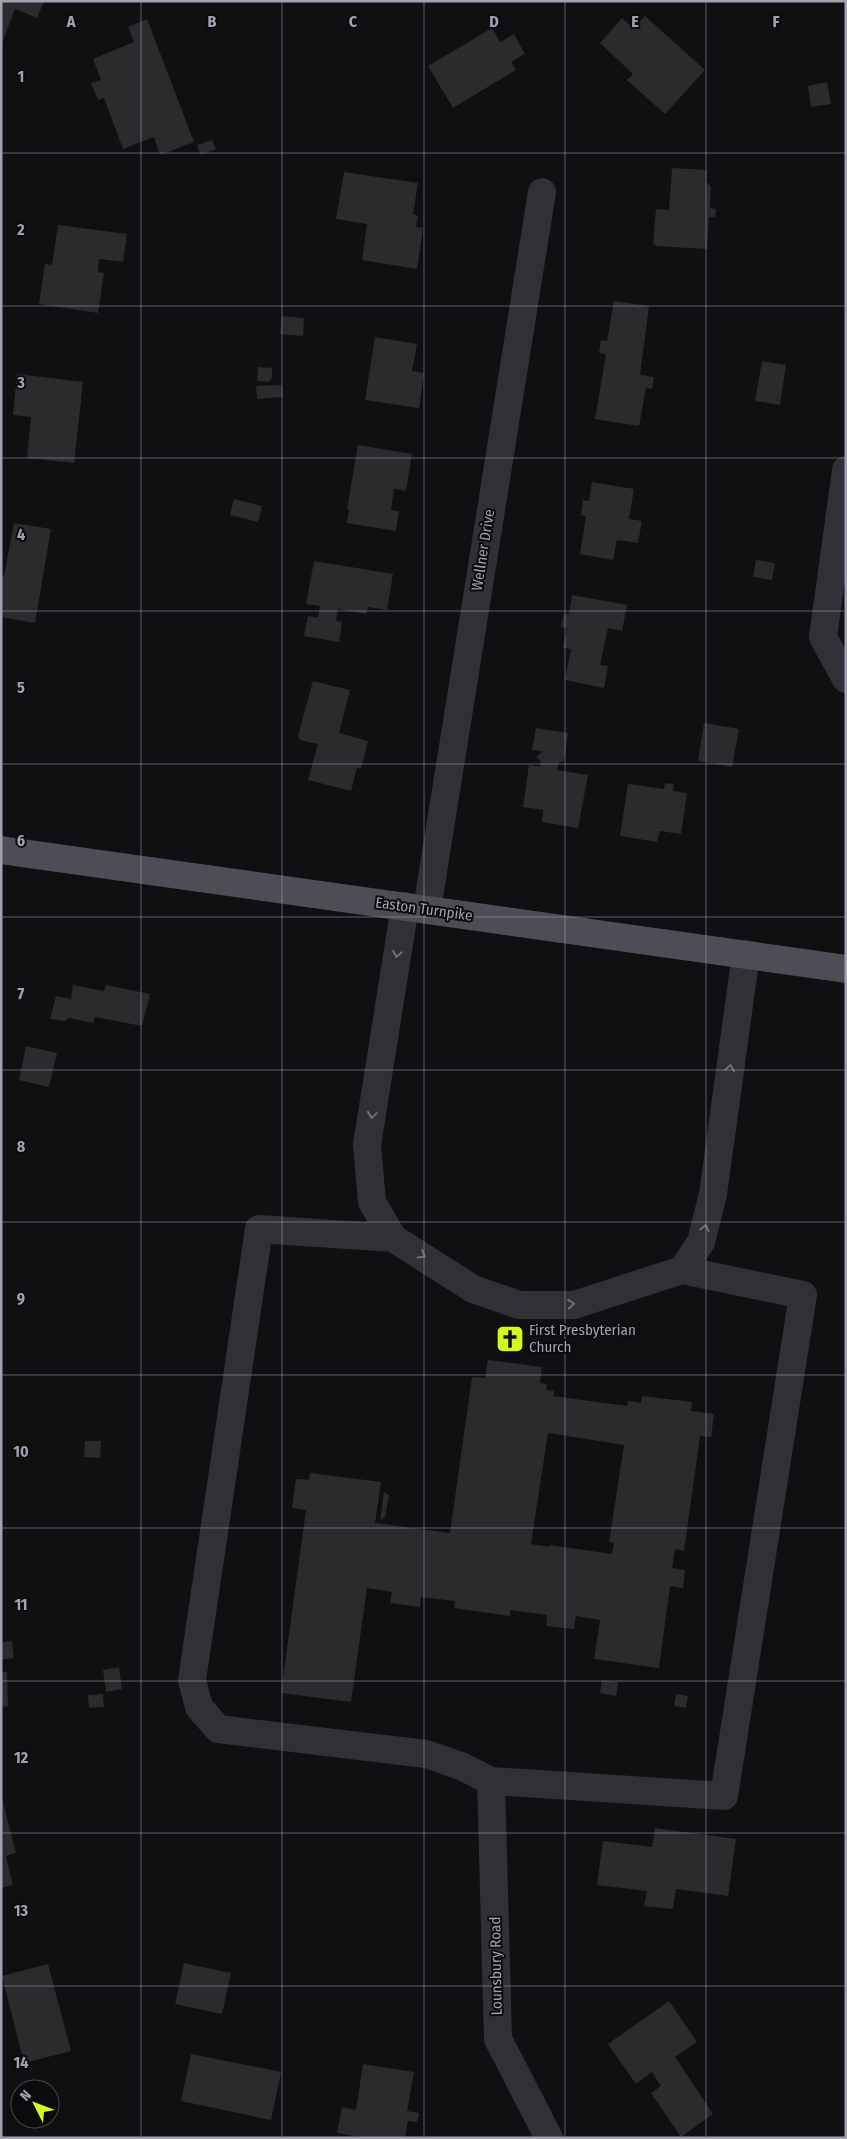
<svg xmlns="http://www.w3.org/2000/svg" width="847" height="2139" viewBox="0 0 847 2139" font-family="'Fira Sans Condensed',sans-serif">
<rect width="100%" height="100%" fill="#100f11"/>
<g fill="#2c2a2d" fill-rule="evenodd">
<path d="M1,1H44L37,18L15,9L1,46Z"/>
<path d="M645,16L705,70L665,114L627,80L633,74L600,43L622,18L633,28Z"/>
<path d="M147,19L194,142L160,155L154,137L123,149L104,98L98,100L91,83L101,80L93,59L134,42L128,27Z"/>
<path d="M492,28L500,42L514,34L525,54L511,62L516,70L453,108L428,66Z"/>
<path d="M827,82L831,104L811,107L808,86Z"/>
<path d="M212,140L216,149L200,155L197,145Z"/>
<path d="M672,168L707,170L706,182L711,186L710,208L716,209L715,217H709L707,249L656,246L653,243L656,209L669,210Z"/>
<path d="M344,172L418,183L413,214L418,216L416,227L423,228L417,269L362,260L367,224L336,219Z"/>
<path d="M58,225L127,234L123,262L99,259L98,272L104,273L98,313L39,304L45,264L52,265Z"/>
<path d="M614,301L649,306L640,375L654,377L652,389L646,388L639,426L595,419L606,354L599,353L601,340L607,341Z"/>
<path d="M282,316L304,318L303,336L280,334Z"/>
<path d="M375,337L417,344L412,371L424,373L419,408L365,400Z"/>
<path d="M762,361L786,365L780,405L755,401Z"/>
<path d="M258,367L272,368V378L269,382L257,381Z"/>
<path d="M17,374L83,382L74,463L27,458L31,417L13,415Z"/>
<path d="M282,385L283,397L257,399L256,386Z"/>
<path d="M358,445L412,454L406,491L394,489L391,510L399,511L396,531L347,523L349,509H347Z"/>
<path d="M592,482L634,489L629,519L642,521L638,543L617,540L613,560L580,554L586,516L581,515L583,500L589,501Z"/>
<path d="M234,499L262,506L258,522L230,515Z"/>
<path d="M14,523L51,529L35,623L1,617V576H4Z"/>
<path d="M756,560L775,563L772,580L753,577Z"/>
<path d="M314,561L393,574L387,610L368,607L366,614L338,609L336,621L342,622L339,642L304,636L308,616L318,618L320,606L306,604Z"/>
<path d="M572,595L627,605L622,631L608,628L600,665L608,666L604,688L565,680L571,649L563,648L567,628L561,627L564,613L569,614Z"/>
<path d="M313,681L350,690L339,733L368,741L361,769L357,768L351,791L308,780L318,744L300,740L298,736Z"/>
<path d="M704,723L739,729L732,767L698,761Z"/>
<path d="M536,728L568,733L565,756L563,762H559L557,770L588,775L578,828L542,822L543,810L523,807L529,765L540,767L541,761L536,757L543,751L532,750Z"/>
<path d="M665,783L674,784L673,791L687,793L681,834L660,831L657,842L620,836L628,784L664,789Z"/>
<path d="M73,985L104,991L106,985L150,994L142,1026L95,1017L93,1023L69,1018L65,1021L50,1019L56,996L71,999Z"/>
<path d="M26,1046L57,1053L49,1087L19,1080Z"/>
<path d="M488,1360L542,1367L540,1383L547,1384L546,1390L554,1391L553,1396L627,1406L628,1401L641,1403L642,1396L692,1402L691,1411L714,1414L711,1437L700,1436L684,1551L675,1549L672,1568L685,1570L683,1588L670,1586L659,1668L594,1659L600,1620L576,1616L574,1629L546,1626L547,1615L510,1610V1616L454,1608L455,1601L421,1597L420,1607L390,1603L392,1592L367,1588L351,1702L281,1693L306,1510L292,1508L296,1479L309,1480L310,1473L381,1482L375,1523L450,1533L472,1377L485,1378ZM548,1433L624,1445L609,1542L614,1543L612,1554L550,1545V1547L531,1544Z"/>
<path d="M85,1441H101L100,1458L84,1457Z"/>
<path d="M384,1492L389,1495L385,1517L380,1521Z"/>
<path d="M12,1641L14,1658L1,1660V1642Z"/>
<path d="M119,1667L122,1689L106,1692L103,1670Z"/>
<path d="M1,1672H7L8,1706L1,1707Z"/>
<path d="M602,1680L618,1682L616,1696L600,1693Z"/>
<path d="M103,1694L104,1707L89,1708L88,1695Z"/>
<path d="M676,1694L688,1696L686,1708L674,1706Z"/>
<path d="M1,1794L16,1853L6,1856L13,1885L1,1888Z"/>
<path d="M655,1828L736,1839L728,1896L676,1889L673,1909L644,1906L647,1891L597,1885L603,1841L652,1847Z"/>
<path d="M184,1963L231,1973L222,2014L175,2004Z"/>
<path d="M48,1964L71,2051L24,2063L2,1976Z"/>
<path d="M669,2001L697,2042L675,2057L713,2114L681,2137L651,2093L661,2086L652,2072L636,2084L608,2044Z"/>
<path d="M191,2054L281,2072L271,2120L181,2101Z"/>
<path d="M363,2064L414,2072L407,2111L419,2113L417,2122L408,2121L405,2138H367L337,2133L342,2107L356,2110Z"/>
</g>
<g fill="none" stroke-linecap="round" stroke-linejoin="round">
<g stroke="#323036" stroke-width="28">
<path d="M846,470L823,637L846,679"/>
<path d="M427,909L542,192"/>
<path d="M393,1238L259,1229L192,1680L199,1707L218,1729L426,1754L461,1766L491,1781L724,1796L803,1295L682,1270L574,1305H519L473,1289L393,1238L372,1202L367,1145L405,906"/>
<path d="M682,1270L701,1242L713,1194L746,954"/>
<path d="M491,1781L498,2039L549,2138"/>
</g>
<path stroke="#4f4c55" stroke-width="28" d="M1,850L846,969"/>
</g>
<defs><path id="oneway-chevron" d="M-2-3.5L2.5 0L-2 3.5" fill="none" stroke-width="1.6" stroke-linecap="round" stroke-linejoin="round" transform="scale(1.25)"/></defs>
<g stroke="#716e7a">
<use href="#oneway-chevron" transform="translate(397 954) rotate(100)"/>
<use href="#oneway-chevron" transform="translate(730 1068) rotate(-82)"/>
<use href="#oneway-chevron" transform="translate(372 1115) rotate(98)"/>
<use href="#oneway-chevron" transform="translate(705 1228) rotate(-77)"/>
<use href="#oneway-chevron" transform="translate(422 1255) rotate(32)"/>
<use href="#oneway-chevron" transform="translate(571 1304) rotate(-5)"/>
</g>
<path fill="none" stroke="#a4a0b2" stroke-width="1" stroke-opacity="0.55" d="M141,1V2138M282,1V2138M424,1V2138M565,1V2138M706,1V2138M1,153H846M1,306H846M1,458H846M1,611H846M1,764H846M1,917H846M1,1070H846M1,1222H846M1,1375H846M1,1528H846M1,1681H846M1,1833H846M1,1986H846"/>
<defs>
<symbol id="church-square" viewBox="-11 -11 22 22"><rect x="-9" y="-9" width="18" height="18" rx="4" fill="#d1f91f" stroke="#0b0a0c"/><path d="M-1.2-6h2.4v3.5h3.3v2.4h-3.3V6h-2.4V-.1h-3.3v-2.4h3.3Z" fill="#111"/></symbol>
</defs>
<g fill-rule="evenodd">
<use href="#church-square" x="494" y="1323" width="32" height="32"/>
</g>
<g text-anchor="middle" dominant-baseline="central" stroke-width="4" stroke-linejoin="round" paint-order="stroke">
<g font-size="15" fill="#a4a0b2" stroke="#0b0a0c">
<text transform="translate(483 550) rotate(-81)">Wellner Drive</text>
<text transform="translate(424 909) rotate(8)">Easton Turnpike</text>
<text transform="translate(496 1966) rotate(-91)">Lounsbury Road</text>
</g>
<g font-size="15" fill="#a4a0b2" stroke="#0b0a0c" text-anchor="start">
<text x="529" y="1330">First Presbyterian<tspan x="529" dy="17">Church</tspan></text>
</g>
</g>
<g font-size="16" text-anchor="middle" font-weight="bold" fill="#a4a0b2" stroke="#0b0a0c" stroke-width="4" stroke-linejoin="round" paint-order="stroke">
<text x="71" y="27">A</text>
<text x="212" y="27">B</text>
<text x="353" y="27">C</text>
<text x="494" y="27">D</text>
<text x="635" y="27">E</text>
<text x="776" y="27">F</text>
<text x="21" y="82">1</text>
<text x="21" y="235">2</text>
<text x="21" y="388">3</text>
<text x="21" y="540">4</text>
<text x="21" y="693">5</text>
<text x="21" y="846">6</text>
<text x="21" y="999">7</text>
<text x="21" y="1152">8</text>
<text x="21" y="1304">9</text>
<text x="21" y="1457">10</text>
<text x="21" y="1610">11</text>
<text x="21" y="1763">12</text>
<text x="21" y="1916">13</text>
<text x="21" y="2068">14</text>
</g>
<rect width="847" height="2139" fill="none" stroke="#a4a0b2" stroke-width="5"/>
<g transform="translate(35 2104) rotate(312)"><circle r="24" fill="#0b0a0c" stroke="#48464e"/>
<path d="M0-4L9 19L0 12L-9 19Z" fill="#d1f91f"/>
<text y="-8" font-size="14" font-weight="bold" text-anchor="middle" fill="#a4a0b2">N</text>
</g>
</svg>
